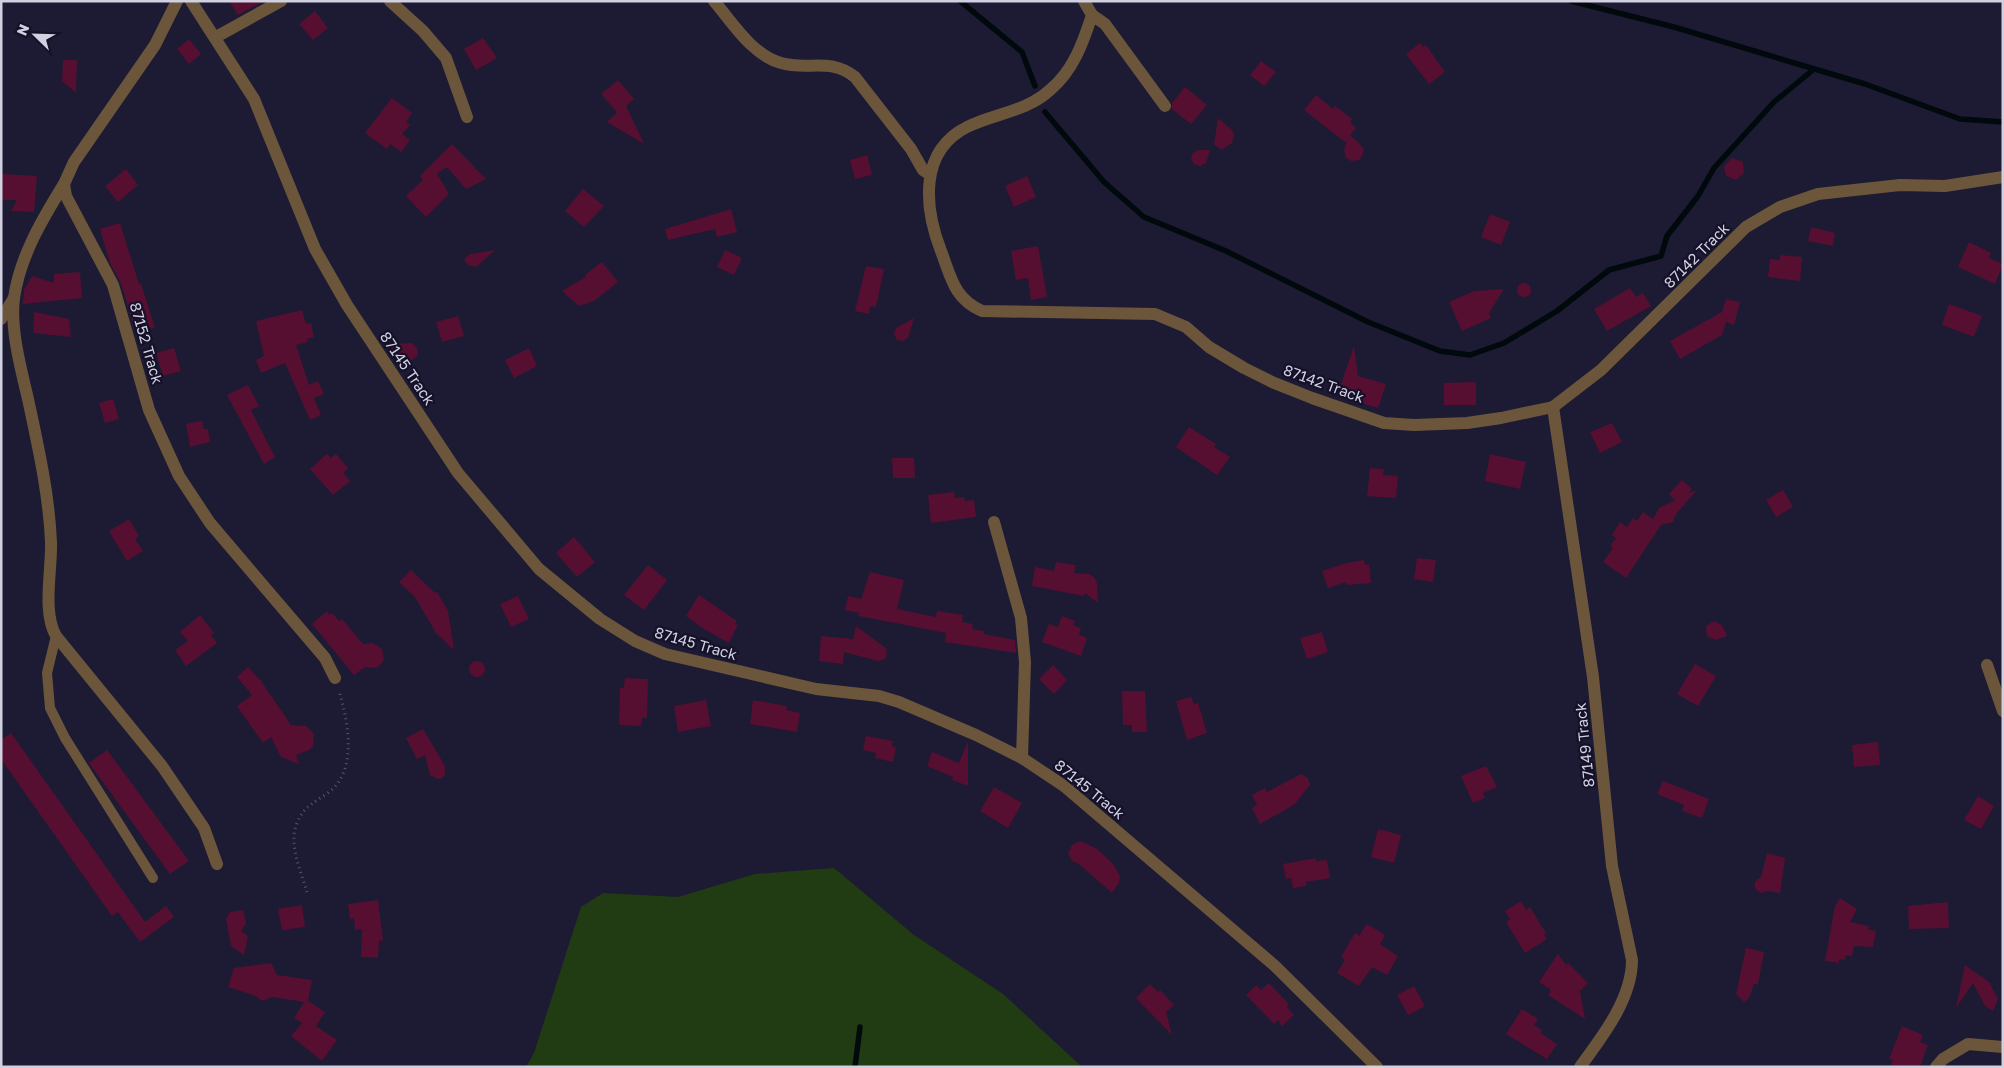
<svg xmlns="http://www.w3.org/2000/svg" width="2004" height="1068" viewBox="0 0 2004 1068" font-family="'Golos Text',sans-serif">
<rect width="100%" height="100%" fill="#1d1a33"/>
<path fill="#213c13" d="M834,868L914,935L1003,994L1082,1067H526L534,1053L581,907L603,893L678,897L755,874Z"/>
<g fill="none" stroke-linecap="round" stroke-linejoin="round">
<g stroke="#00090c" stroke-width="5.5">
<path d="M960,1L1022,52L1035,86"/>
<path d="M1571,1L1674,27L1865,84L1960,119L2003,122"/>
<path d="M1045,112L1104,182L1144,217L1226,251L1368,322L1440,351L1470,355L1504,343L1557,311L1609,270L1661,256L1667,236L1698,196L1714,168L1774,102L1814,69"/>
<path d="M855,1067L860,1027"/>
</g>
</g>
<g fill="#560f31">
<path d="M229,1H264L238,15Z"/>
<path d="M315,11L328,28L313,40L299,24Z"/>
<path d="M483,38L497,58L476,70L464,49Z"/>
<path d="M189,39L201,54L189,64L177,49Z"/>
<path d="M1420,43L1423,47L1426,45L1445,72L1429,84L1406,54Z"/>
<path d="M63,60H77L76,93L62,81Z"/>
<path d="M1261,61L1276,72L1264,86L1250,75Z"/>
<path d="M618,80L634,99L626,106L644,144L607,122L617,112L601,94Z"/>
<path d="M1185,87L1207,105L1191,124L1172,109V103Z"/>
<path d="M1316,95L1333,109L1335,106L1352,119L1350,122L1356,128L1350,135L1361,145L1364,150L1360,160L1351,161L1346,158L1344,150L1347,140L1345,142L1304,110Z"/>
<path d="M392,98L412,113L406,122L410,125L402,134L410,140L401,152L390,144L387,149L365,133Z"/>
<path d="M1218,118L1232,130L1234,135L1232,143L1221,150L1214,144Z"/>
<path d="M452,144L486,179L466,189L447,167L437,174L449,194L426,217L406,196L423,180L420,176Z"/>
<path d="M1199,150H1210L1206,163L1200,166L1194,164L1191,159L1193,153Z"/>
<path d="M867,155L872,175L855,179L850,160Z"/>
<path d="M1732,158L1743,162L1744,173L1736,180L1726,176L1724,166Z"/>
<path d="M126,169L138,185L118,202L105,186Z"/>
<path d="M1,174L37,176L34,212L11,211L17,200H1Z"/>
<path d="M1027,176L1036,197L1014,207L1005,186Z"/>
<path d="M583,189L604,206L584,227L565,211Z"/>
<path d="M731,209L737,232L717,237L715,229L668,240L665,229Z"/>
<path d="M1490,214L1510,222L1501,245L1481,237Z"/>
<path d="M120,223L139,284H141L155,328L135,330L121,283L110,263L100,229Z"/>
<path d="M1811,227L1835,233L1833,246L1808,241Z"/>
<path d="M1969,242L1991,253L1989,258L2003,264L1995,284L1958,267Z"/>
<path d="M1038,246L1047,297L1031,300L1028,278L1016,280L1011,251Z"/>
<path d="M495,250L476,267L468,265L464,259L470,254Z"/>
<path d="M725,250L742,258L734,275L717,267Z"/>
<path d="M1780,255L1802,257L1800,281L1768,277L1770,259L1780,260Z"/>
<path d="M602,262L618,282L594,301L579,306L562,291L586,277L585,275Z"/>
<path d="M866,266L884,269L876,307L870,306L869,314L855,311Z"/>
<path d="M80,272L82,298L23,304L24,290L32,276L54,283V274Z"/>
<circle cx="1524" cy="290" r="7"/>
<path d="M1630,288L1636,297L1643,293L1651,306L1607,331L1594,309Z"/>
<path d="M1504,289L1489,313L1491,318L1462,331L1449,302L1474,291Z"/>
<path d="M1726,299L1740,302L1734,325L1726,322L1722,335L1680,359L1670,341L1722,312Z"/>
<path d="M1949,304L1982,316L1974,337L1942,325Z"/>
<path d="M302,310L306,324L311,323L314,337L307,339L308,342L296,345L309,385L318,381L324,394L314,398L321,415L310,420L285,363L261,373L256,360L264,356L256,321Z"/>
<path d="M34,312L69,319L71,337L33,333Z"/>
<path d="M458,316L464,336L442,342L436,322Z"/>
<path d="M914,318L908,338L903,341L897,340L894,334L896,328Z"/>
<path d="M412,343L417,348L418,355L412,360L406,361L385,344Z"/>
<path d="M1354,346L1358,376L1386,384L1378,408L1341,397L1340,387Z"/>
<path d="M174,348L181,371L163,376L156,353Z"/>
<path d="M529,348L537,366L514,378L505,360Z"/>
<path d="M1476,382V405H1444V383Z"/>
<path d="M248,385L259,406L251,410L275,457L264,464L227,395Z"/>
<path d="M113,399L119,419L105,423L99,403Z"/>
<path d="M202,421L204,429H208L210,442L190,447L186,424Z"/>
<path d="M1612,423L1622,442L1600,453L1590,432Z"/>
<path d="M1189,427L1216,444L1214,447L1230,457L1217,475L1176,447Z"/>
<path d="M327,454L331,458L336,454L348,468L343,473L350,481L333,495L310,469Z"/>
<path d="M1490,454L1526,462L1520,489L1485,481Z"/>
<path d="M892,458H914L915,478H893Z"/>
<path d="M1370,468L1384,469L1383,475L1398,476L1396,498L1367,496Z"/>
<path d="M1682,480L1692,489L1688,493L1697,490L1676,514L1673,522L1661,525L1626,578L1603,562L1613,548L1610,546L1616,538L1612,535L1620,522L1627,527L1633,518L1637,521L1643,512L1653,519L1659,508L1675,500L1669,494Z"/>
<path d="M1783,490L1793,507L1776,517L1766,500Z"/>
<path d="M954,492L955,498L964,497L965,501L974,500L976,517L931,523L928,495Z"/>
<path d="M129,519L139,536L135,539L143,551L127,561L109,531Z"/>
<path d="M574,537L595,562L577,577L556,553Z"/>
<path d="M1417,558L1436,560L1433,582L1414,579Z"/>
<path d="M1364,560L1365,565L1369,564L1371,583L1347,585L1346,582L1328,588L1322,571L1346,563Z"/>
<path d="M1056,562L1076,565L1074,573L1089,574L1094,577L1097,583L1098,603L1085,593L1084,596L1032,586L1035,567L1054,571Z"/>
<path d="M648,565L667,580L644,610L624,595Z"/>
<path d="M411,570L435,593L437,592L448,611L454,650L436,633L415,597L399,582Z"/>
<path d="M870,572L904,580L897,609L936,617L937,611L963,615L962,622L973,624L972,629L984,631V634L1015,640L1016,653L945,642L946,633L859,616V613L845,610L848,596L861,599Z"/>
<path d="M699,595L737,621L735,624L738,625L729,643L704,629L686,616Z"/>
<path d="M518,596L529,619L511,627L500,604Z"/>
<path d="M327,611L330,615L332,613L339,621L342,619L363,644L373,643L382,649L384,660L380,665L376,668L365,667L354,675L312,624Z"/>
<path d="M200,615L214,633L211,635L217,643L186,666L175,650L188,641L180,632Z"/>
<path d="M1062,616L1075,621L1073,625L1081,628L1079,635L1087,638L1081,656L1042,642L1049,624L1058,627Z"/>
<path d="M1714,621L1722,625L1727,636L1715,640L1707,636L1706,626Z"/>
<path d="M856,626L887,649L886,659L878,661L844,652L843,664L819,661L821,636L853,639Z"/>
<path d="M1322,632L1328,652L1307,659L1300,638Z"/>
<circle cx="477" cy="669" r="8"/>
<path d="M1695,664L1716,676L1698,706L1677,694Z"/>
<path d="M1053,665L1067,680L1054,694L1039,679Z"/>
<path d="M248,667L261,681L291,725L306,726L314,734L313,746L309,750L296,755L299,764L281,757L271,737L263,743L237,706L252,695L237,677Z"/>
<path d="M625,678L648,679L647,718H642L641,726L619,725L620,688H624Z"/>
<path d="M1122,691H1145L1147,732H1132V725H1123Z"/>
<path d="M1191,697L1194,704L1198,703L1207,733L1187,740L1176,701Z"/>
<path d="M706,700L711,726L678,732L674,706Z"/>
<path d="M753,700L787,706L786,710L800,713L797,732L750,724Z"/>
<path d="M423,729L445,766V775L442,778L438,779L430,775L425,755L417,759L406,738Z"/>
<path d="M11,733L145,922L166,906L174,917L140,942L118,912L112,916L1,759V740Z"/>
<path d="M866,736L893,741L892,746L896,747L893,762L875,758L876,753L863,750Z"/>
<path d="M968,741V786L952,780L953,777L927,766L932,752L959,763Z"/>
<path d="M1878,742L1880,765L1854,767L1852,745Z"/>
<path d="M107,750L189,861L170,874L89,763Z"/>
<path d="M1486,766L1497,787L1483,793L1485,798L1473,803L1461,776Z"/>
<path d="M1301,774L1308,778L1310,785L1294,805L1260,824L1252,808L1257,805L1252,795L1265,788L1267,792Z"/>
<path d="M1663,781L1709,799L1702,818L1682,811L1684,805L1657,794Z"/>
<path d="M994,787L1022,803L1008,828L980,811Z"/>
<path d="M1978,796L1994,806L1981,829L1964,820Z"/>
<path d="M1378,829L1401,835L1394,863L1371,857Z"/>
<path d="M1080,841L1096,848L1113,864L1120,876L1119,883L1112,893L1079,864L1072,861L1068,853L1072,845Z"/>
<path d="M1767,853L1785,858L1780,893L1766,891L1762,893L1757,891L1754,885L1756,880L1761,877Z"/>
<path d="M1316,858V861L1327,860L1330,878L1306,882V886L1293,888L1291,878L1286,879L1283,864Z"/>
<path d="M1840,898L1857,909L1850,922L1869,926L1868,929L1876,931L1873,947L1854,946L1852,956L1846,955L1845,960L1839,959V963L1825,961L1835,906Z"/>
<path d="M378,900L383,941L379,940L378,958L361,957L362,929L355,930L354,918L350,919L348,904Z"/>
<path d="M1521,901L1526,910L1530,907L1546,933L1544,935L1547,939L1525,953L1506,922L1510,919L1505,911Z"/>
<path d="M1948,902L1949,928L1909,929L1908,906Z"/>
<path d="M302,905L305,927L282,930L278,909Z"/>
<path d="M243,910L246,923L241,931L248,936L244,955L231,946L226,919L230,912Z"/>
<path d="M1367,924L1385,935L1380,944L1398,956L1387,975L1372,967L1359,986L1337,973L1345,960L1341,957L1355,933L1359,936Z"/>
<path d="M1746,948L1764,952L1758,984H1754L1749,998L1744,1002L1736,994Z"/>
<path d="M1558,954L1566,965L1568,963L1588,983L1580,991L1585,1019L1548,995L1551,990L1539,982Z"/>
<path d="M271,963L277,975L312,980L308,1001L325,1012L316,1026L337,1040L322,1061L291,1036L302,1023L294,1018L304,1002L272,997L262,1001L256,996L228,987L234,968Z"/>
<path d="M1965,965L1989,982L1998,999L1993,1011L1985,1006L1973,983L1956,1008Z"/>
<path d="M1269,983L1289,1004L1287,1007L1294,1015L1282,1026L1278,1020L1274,1024L1246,995L1256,985L1261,990Z"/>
<path d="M1150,984L1158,992L1160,990L1174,1005L1166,1012L1172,1035L1136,998Z"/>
<path d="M1414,986L1425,1006L1408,1015L1397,995Z"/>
<path d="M1522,1009L1538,1019L1534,1025L1542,1030L1540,1033L1557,1044L1547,1059L1506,1034Z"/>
<path d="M1902,1026L1923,1035L1920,1042L1928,1045L1920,1067H1890L1893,1060L1889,1059Z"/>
</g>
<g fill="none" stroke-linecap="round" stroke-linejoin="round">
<path stroke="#57556b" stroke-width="3" stroke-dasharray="1 4" stroke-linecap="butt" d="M307,892C301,871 287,842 298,821C304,806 317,801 329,792C358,770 348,721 339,691"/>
<path stroke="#6b563c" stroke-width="10" d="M56,636L47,673L50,708L65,738L153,878"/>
<g stroke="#6b563c" stroke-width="12">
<path d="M177,1L155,45L74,162L64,184L66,196L113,285L149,410L179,476L210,523L325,658L335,678"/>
<path d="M191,1L254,99L315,249L347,305L458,473L539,569L600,619L635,641L665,654L816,689L879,696L899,702L976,735L1022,758L1064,786L1275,966L1377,1067"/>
<path d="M390,1L423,31L446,58L467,117"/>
<path d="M714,1C733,23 752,55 781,63C808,71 830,57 855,77L911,149L923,170L929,174"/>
<path d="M1084,1L1092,15C1083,43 1073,71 1050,90C1026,112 995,113 967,127C919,151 924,207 941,251C951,277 954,299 982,311L1155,314L1186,327L1209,347L1244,368L1272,382L1312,398L1384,423L1414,425L1467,423L1501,418L1553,407L1601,370L1746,227L1780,207L1818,194L1900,185L1945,186L2003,177"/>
<path d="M1092,15L1105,24L1165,106"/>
<path d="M216,37L281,1"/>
<path d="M64,184C43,218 20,256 14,298C10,329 21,369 28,399C38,446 49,494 51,542C52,570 42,612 56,636L162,766L204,828L217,864"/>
<path d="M1,319L14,298"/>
<path d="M1553,407L1593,677L1612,866L1632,960C1632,999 1602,1037 1580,1067"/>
<path d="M994,522L1021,618L1025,662L1022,758"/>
<path d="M1987,665L2003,711"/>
<path d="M1936,1067L1943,1059L1968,1044L2003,1047"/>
</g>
</g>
<g text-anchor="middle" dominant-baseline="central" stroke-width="4.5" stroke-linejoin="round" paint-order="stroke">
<g font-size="15" fill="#d1d0e1" stroke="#141129">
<text transform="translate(1696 255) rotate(-45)">87142 Track</text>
<text transform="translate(147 343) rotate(74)">87152 Track</text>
<text transform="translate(408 368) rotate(56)">87145 Track</text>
<text transform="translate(1324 383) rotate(20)">87142 Track</text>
<text transform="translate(696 643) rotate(16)">87145 Track</text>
<text transform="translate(1584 745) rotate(-96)">87149 Track</text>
<text transform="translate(1090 789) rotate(39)">87145 Track</text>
</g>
</g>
<rect width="2004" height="1068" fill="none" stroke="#d1d0e1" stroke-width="5"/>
<g transform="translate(35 35) rotate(293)" stroke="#141129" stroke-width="4" paint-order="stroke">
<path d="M0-4L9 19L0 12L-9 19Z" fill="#d1d0e1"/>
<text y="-8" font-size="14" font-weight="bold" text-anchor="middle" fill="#d1d0e1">N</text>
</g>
</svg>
